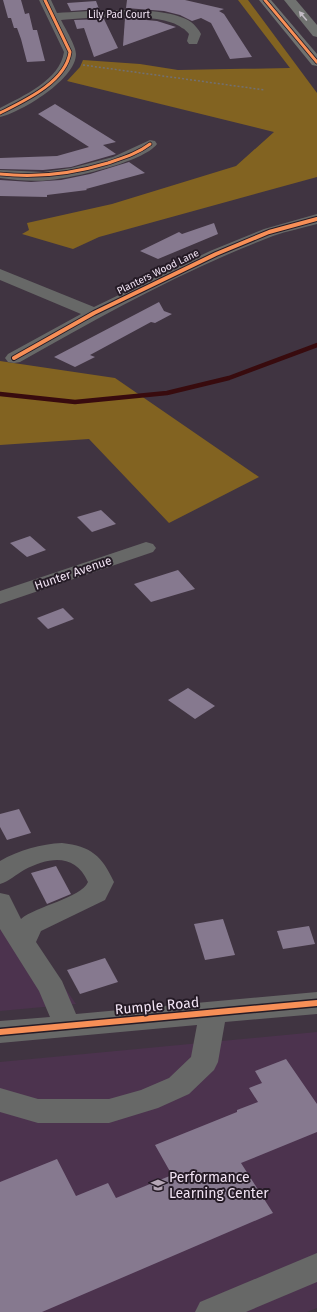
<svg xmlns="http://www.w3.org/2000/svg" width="317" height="1312" viewBox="0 0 317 1312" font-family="'Fira Sans',sans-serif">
<rect width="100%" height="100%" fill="#403441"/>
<g fill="#4c334e">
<path d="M0,896L76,1004L0,1011Z"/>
<path d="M317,1032V1308L307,1312H0V1062Z"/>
</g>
<g fill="#826321">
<path d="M238,0H248L317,93V177L99,237L73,249L22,234L29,230L27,223L112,204L236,166L274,132L67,81L80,67L83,60L140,64L178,70L290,68Z"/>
<path d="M0,361L115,378L259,477L169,523L89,439L0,445Z"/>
</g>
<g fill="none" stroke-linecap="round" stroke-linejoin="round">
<path stroke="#380b0e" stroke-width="4.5" d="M0,394L75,402L167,393L229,378L317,345"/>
</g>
<g fill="#86798f">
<path d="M3,0H21L25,14L29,13L33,30H37L45,61L27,62L21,39L17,28H14L11,18H8Z"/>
<path d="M127,0H185L224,9L219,11L224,14L252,57L230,59L211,23L201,18L192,21L180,15L164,11L126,8Z"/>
<path d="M96,1L99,9L71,11L67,3Z"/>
<path d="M125,18L157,21L176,27L123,46Z"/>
<path d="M104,19L118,48L94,57L84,28L77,29L74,20Z"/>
<path d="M55,104L116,142L103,145L116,154L71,167L43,170L0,169V158L57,156L89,147L38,114Z"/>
<path d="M129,162L145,173L86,189L87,190L47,195V197L0,196V180L31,182L61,180L90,174Z"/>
<path d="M214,223L218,234L158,259L140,251L179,232L182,234Z"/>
<path d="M159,302L164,311L172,314L155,323L151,322L90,355L95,357L75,367L54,357Z"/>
<path d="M101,510L116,524L92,532L77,517Z"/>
<path d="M30,536L46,550L27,557L10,543Z"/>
<path d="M178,570L195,589L151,602L134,584Z"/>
<path d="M63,608L74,619L48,629L37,618Z"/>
<path d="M188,688L215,706L195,719L168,700Z"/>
<path d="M19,809L31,833L7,840L0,827V814Z"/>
<path d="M56,866L71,894L47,904L31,873Z"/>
<path d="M223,919L235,955L205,960L194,924Z"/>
<path d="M309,926L315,944L283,949L277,931Z"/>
<path d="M105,958L118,982L80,994L67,970Z"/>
<path d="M286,1059L317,1104V1132L241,1163L273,1213L42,1312H0V1182L57,1159L76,1196L108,1183L116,1198L172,1175L155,1145L237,1112V1110L258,1102L249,1088L262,1083L255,1071Z"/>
</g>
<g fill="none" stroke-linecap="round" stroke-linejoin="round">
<path stroke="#727072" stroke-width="1.5" stroke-dasharray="2 2" stroke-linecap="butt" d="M83,65L265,90"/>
<g fill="#676867" fill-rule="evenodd">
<path d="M39,0H51L57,13C88,11 166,4 191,22C195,25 199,30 201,34L197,44H189L187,41L189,34C187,32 185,29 182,28C160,11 88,18 61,20C65,28 76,46 76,54C76,79 22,112 0,117V108C23,96 60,80 64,52Z"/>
<path d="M150,140L155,141L157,144C144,162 72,178 50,180C33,182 16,180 0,178V170L43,172L71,168L113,157Z"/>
<path d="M317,214V224C303,228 287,231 273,236C186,269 101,316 20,362L14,363L8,362L5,358L8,354L81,314L0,280V269L94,307L210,251L264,229Z"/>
<path d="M146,542L153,544L156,548L153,552L0,604V591Z"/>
<path d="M62,843C91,846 102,856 114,882L105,900L41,931L36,942L62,981L76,1014L317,992V1014L225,1022L218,1062L214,1070L189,1094L158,1108L109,1123H38L0,1112V1088L38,1099H109L141,1090L169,1078L191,1057L197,1025L0,1043V1021L50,1017L39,991L0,929V893L9,895L21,919C36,906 81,898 88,882C75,853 49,857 24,870C15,875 10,881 0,884V861C19,850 41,844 62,843Z"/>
<path d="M317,1253V1282L246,1312H195L200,1302Z"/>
</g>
<g fill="#707270" fill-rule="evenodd">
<path d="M259,0H271L317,54V66L312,65Z"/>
<path d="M284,0H296L317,25V37L313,36Z"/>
</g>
<defs>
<g id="cycleway-far2">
<path d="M265,0L317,62"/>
<path d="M0,113C24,101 66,82 70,52L45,0"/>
<path d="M0,174C37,178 72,174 108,163C122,158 137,154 150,144"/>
</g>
<path id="cycleway-far1" d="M14,358L94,313L216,254L269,232L317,219"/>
<path id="cycleway" d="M0,1032L317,1003"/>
</defs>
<use href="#cycleway-far2" stroke="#251b26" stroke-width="4.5"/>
<use href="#cycleway-far1" stroke="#251b26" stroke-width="6"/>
<use href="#cycleway" stroke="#251b26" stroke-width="9"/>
<use href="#cycleway-far2" stroke="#f78f57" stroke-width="3"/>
<use href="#cycleway-far1" stroke="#f78f57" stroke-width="4"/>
<use href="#cycleway" stroke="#f78f57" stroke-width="6"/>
</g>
<defs><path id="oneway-solid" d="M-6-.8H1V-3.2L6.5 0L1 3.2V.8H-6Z"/></defs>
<use fill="#c4bcc6" href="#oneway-solid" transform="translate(303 16) rotate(-130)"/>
<defs>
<symbol id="school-bare" viewBox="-9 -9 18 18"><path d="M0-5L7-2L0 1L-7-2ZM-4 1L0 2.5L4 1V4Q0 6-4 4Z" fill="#b4a6b5" stroke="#251b26" stroke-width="2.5" paint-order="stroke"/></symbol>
</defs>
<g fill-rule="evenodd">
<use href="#school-bare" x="148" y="1175" width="20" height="20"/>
</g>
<g text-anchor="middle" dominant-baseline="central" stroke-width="4" stroke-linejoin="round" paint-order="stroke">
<g font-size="10" fill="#f2e4f4" stroke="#251b26">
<text x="119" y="15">Lily Pad Court</text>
<text transform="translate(158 272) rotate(-26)">Planters Wood Lane</text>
</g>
<g font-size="12" fill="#f2e4f4" stroke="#251b26">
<text transform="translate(73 573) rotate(-19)">Hunter Avenue</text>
</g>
<g font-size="14" fill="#f2e4f4" stroke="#251b26">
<text transform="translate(157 1006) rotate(-5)">Rumple Road</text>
</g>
<g font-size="14" fill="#f2e4f4" stroke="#251b26" text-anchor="start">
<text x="169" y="1177">Performance<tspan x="169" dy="16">Learning Center</tspan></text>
</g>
</g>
</svg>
